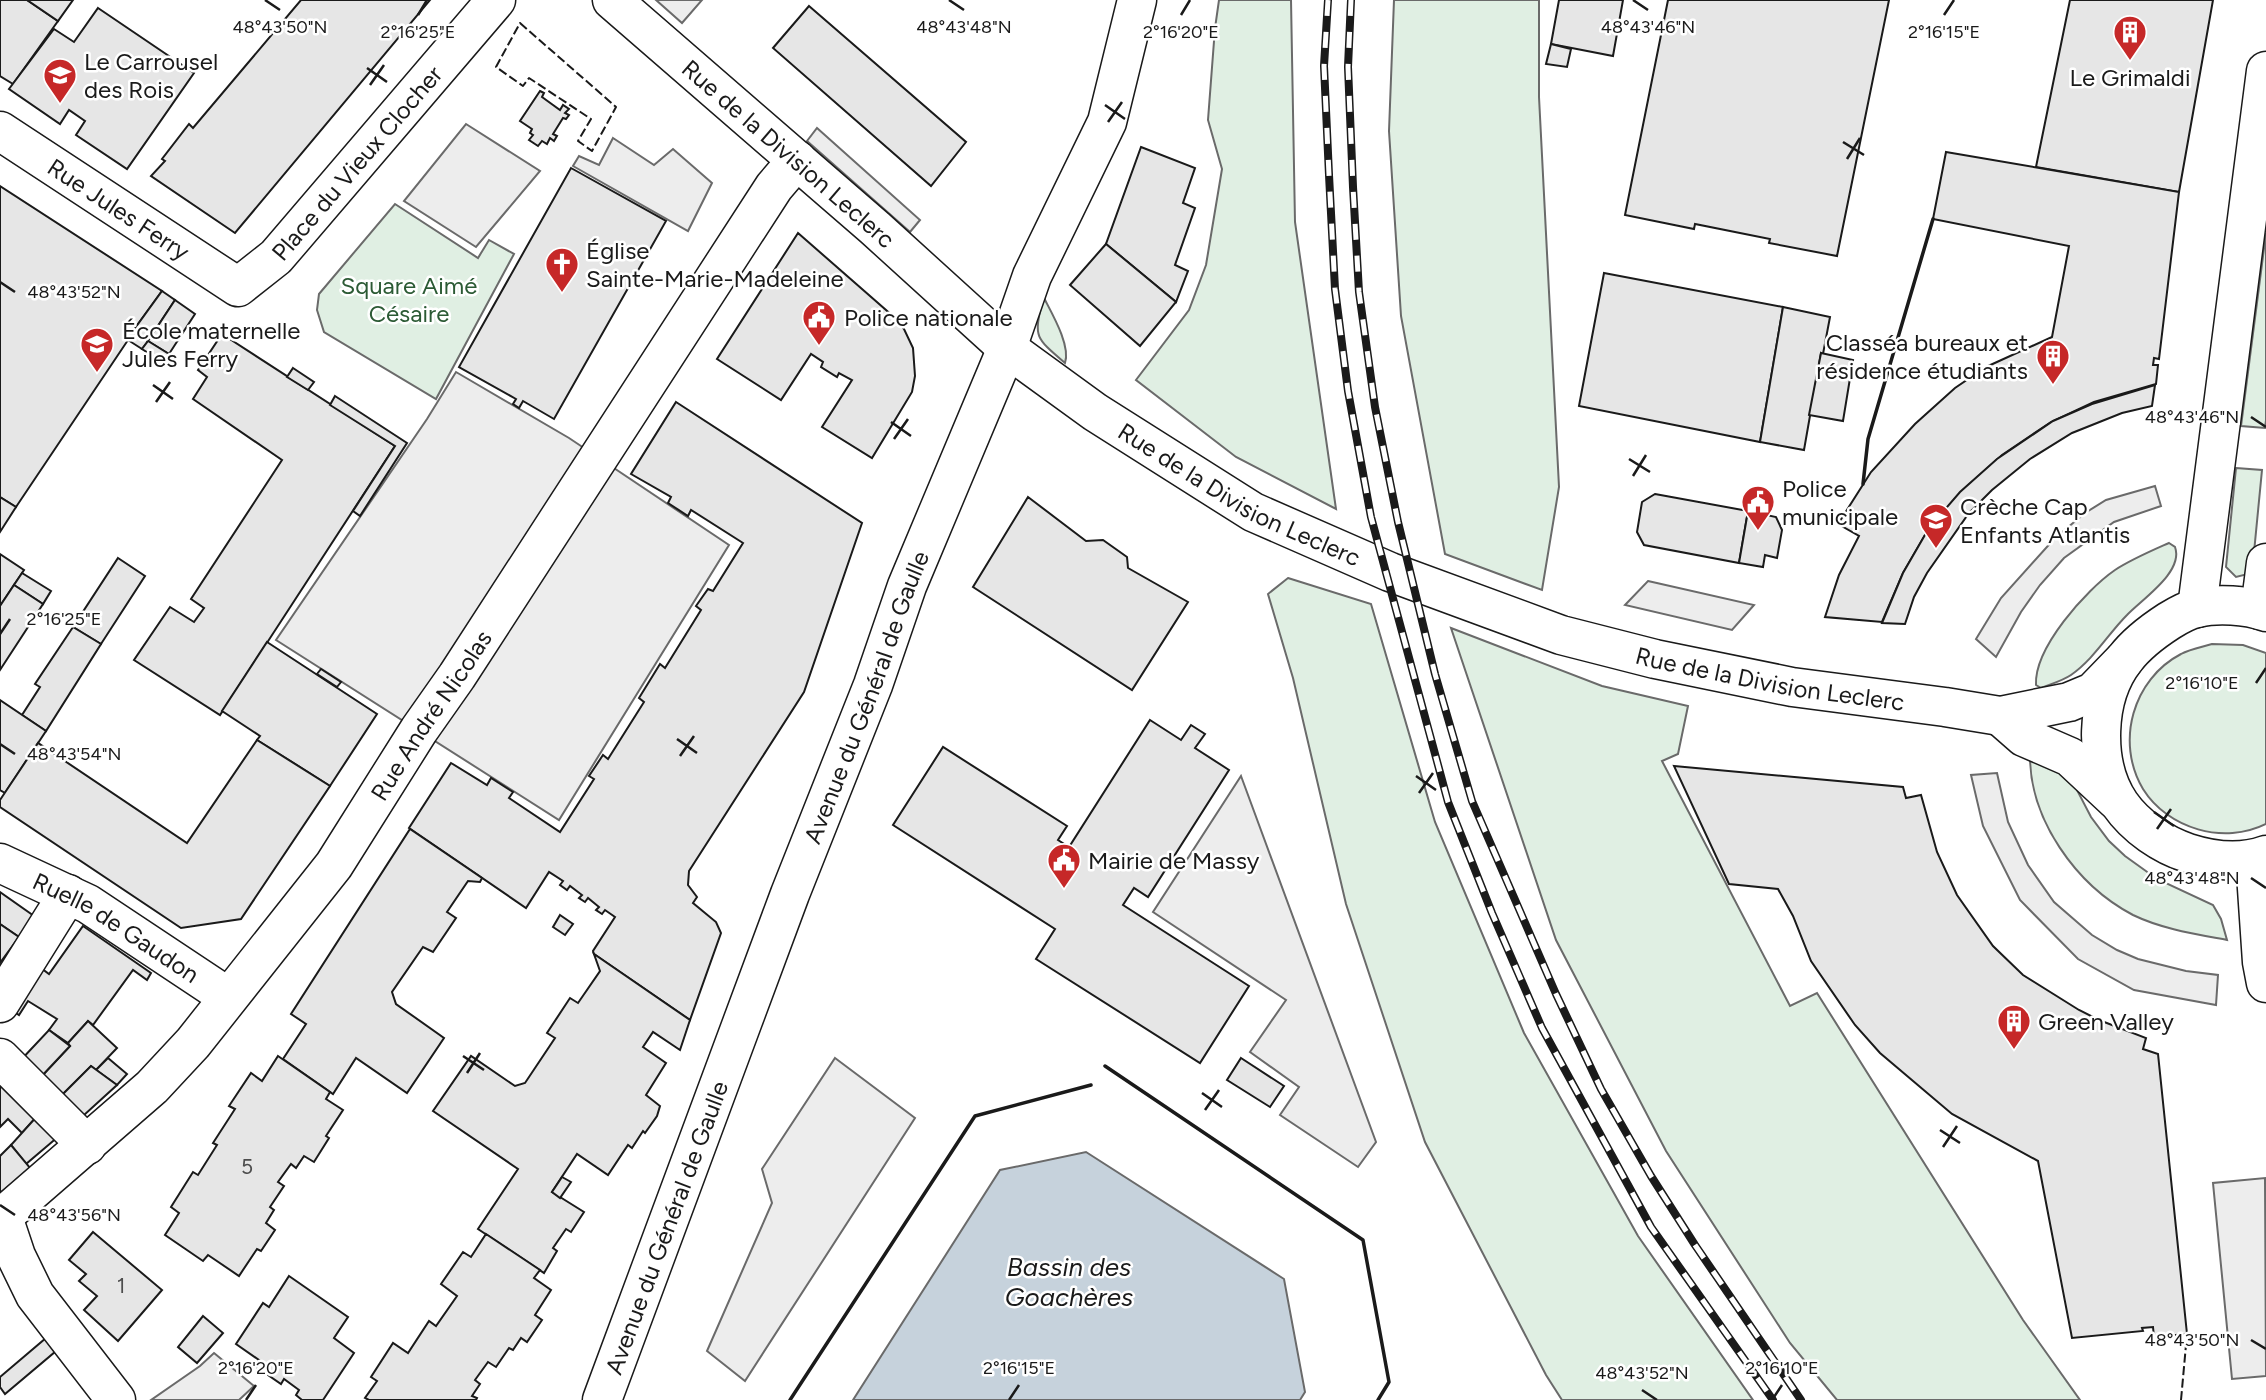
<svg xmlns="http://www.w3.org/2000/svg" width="2266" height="1400" viewBox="0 0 2266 1400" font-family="Figtree,sans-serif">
<rect width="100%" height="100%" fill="#fff"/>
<g fill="#e0efe3" stroke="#6a6a6a" stroke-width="2">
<path d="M1219,0H1291L1295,222L1336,509L1236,457L1136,380L1189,310L1206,265L1222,169L1208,120L1215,28Z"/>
<path d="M1394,0H1539V97L1559,487L1542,590L1445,554L1401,316L1389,131Z"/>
<path d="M395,204L478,258L489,240L514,254L436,399L324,332L317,310L319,294Z"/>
<path d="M2266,233V420L2265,428L2241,426Z"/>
<path d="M1043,296C1051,312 1071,345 1065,363C1032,335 1035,337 1043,296Z"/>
<path d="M2236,468L2262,470L2252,573L2236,577L2226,567Z"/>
<path d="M2169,543L2175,547C2184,572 2142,599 2127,615C2108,634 2094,659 2071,675C2062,681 2051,684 2041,688L2036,685C2034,648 2086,590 2115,570C2132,559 2151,551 2169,543Z"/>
<path d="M1288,578L1371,604L1435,822L1524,1033L1638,1236L1753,1400H1562L1546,1375L1425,1142L1346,904L1293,678L1268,594Z"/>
<path d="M1451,628L1602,686L1688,706L1678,754L1662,761L1790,1006L1817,993L2023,1320L2080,1400H1837L1790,1343L1666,1151L1556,940Z"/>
<path d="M2212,644L2243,645L2266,653V824C2224,845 2168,829 2143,789C2115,742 2133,679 2181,654C2190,649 2202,647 2212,644Z"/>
<path d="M2030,754L2042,755L2076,788L2091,817L2109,841L2125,856L2157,879L2213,905L2221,919L2227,940C2195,934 2162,929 2133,915C2076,885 2029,819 2030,754Z"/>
</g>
<g fill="#ededed" stroke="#6a6a6a" stroke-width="2">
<path d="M656,0H702L682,23Z"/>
<path d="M466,124L540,171L476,247L404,201Z"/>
<path d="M817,128L920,220L910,232L807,141Z"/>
<path d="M613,138L654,165L673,149L712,183L688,231L573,166L579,156L599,165Z"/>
<path d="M456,372L569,438L729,545L559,820L276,640L427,419Z"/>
<path d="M2155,486L2161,506L2114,522L2064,558L2040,585L2021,612L1996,657L1976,639L2001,598L2055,538L2085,513L2106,500Z"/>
<path d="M1648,581L1754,605L1732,630L1625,605Z"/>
<path d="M1997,773L2008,822L2028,865L2054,902L2092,935L2117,950L2138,959L2186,971L2218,975L2216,1005L2134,990L2078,959L2020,900L1983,826L1971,775Z"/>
<path d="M1241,776L1376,1142L1358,1167L1280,1115L1299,1087L1250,1052L1286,1000L1153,912Z"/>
<path d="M835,1058L915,1118L745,1381L707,1351L772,1203L762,1169Z"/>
<path d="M2265,1178L2266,1376L2232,1379L2213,1183Z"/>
<path d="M214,1353L254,1386L239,1400H151L200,1366Z"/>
</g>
<path fill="#c6d2dc" stroke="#6a6a6a" stroke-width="2" d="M1086,1152L1284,1279L1305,1392L1300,1400H853L1000,1170Z"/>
<g fill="#e6e6e6" stroke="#1a1a1a" stroke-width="2">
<path d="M0,0H27L58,21L13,84L0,76Z"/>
<path d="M27,0H73L58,21Z"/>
<path d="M301,0H430L235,233L151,176L165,161L162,159L189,124L193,128Z"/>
<path d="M1559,0H1623L1613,56L1551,44Z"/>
<path d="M1668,0H1889L1837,256L1769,243L1770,239L1695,224L1694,229L1625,215Z"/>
<path d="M2070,0H2213L2179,192L2036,167Z"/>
<path d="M809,6L966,142L931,186L773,48Z"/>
<path d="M98,8L194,73L127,169L76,135L85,121L69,110L60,124L9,89L54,29L74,42Z"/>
<path d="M1551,44L1571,49L1567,67L1546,64Z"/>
<path d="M540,91L544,93L542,97L560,110L563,105L569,109L565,113L569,115L566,119L563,118L553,134L557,136L554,141L550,138L547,144L542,141L538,146L529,140L533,135L530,133L532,129L520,121Z"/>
<path d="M1141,147L1195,168L1183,203L1195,208L1175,265L1188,271L1176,302L1106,244Z"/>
<path d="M1946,152L2179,192L2159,359L2154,358L2153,365H2158L2156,384L2094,402L2051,422L2002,455L1961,492L1929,528L1903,573L1882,622L1825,617L1839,575L1859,536L1838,524L1871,472L1915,424L1955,388L1986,367L2052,337L2069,246L1933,219Z"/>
<path d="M571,168L666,221L554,419L523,401L519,408L513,404L516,399L459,367Z"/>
<path d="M0,186L162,291L133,331L148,341L142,349L128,340L16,507L0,497Z"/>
<path d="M798,233L894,317L904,329L913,348L915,376L912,392L872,458L822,427L852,380L839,373L837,377L821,367L823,362L811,354L781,400L717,359Z"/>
<path d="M1106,244L1176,302L1140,346L1070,285Z"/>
<path d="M1604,273L1783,307L1760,442L1579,406Z"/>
<path d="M162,291L175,300L148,341L133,331Z"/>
<path d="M175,300L195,314L169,354L148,341Z"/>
<path d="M1783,307L1830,317L1823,354L1821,353L1804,450L1760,442Z"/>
<path d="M222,334L395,446L220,715L134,660L170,607L194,622L204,608L191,599L282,460L193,399L207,377L198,370Z"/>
<path d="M148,341L169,354L164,363L142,349Z"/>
<path d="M1821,353L1853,360L1843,421L1809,415Z"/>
<path d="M293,368L314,382L308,390L287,377Z"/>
<path d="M2155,385L2152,406L2122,413L2072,433L2030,459L1992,490L1969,513L1927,573L1914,597L1905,624L1882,623L1903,573L1929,528L1960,492L1997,459L2053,421L2092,404Z"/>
<path d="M335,396L407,443L360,516L353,511L395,446L330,405Z"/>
<path d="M676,402L862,523L804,692L689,871L688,885L697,897L693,903L716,922L721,933L690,1020L594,954L593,951L615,917L605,910L602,914L596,910L599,907L588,898L585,902L579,898L582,895L570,886L567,890L560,885L563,881L549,872L526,908L409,828L451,763L487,785L491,778L513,792L509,798L560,832L594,779L589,776L603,755L608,759L644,702L639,698L660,664L665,668L701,610L696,606L708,589L713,591L743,543L691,510L688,516L668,503L671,497L631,474Z"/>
<path d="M1655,494L1748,511L1739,563L1644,545L1637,532L1642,502Z"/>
<path d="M0,497L16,507L0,532Z"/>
<path d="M1028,497L1086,541L1103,540L1127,557L1128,568L1188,602L1132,690L973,587Z"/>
<path d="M1748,511L1776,517L1782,530L1777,558L1765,555L1763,567L1739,563Z"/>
<path d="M0,554L24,570L0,606Z"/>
<path d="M118,558L145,576L101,644L73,627Z"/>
<path d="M22,573L51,591L43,604L14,585Z"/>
<path d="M14,585L43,604L0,670V606Z"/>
<path d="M73,627L101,644L46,731L22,715L40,687L35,684Z"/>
<path d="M267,642L377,714L330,786L257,740L260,736L222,711Z"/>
<path d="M321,669L341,682L337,687L317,674Z"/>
<path d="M0,700L46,731L5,793L0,790Z"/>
<path d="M1150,720L1181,740L1191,725L1205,734L1195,748L1229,770L1148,897L1134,888L1123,905L1249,986L1200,1063L1036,959L1055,929L893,825L943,747L1067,826L1058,840L1069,847Z"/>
<path d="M257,740L330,786L241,919L181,928L0,807V800L38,743L187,843Z"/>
<path d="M1674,766L1903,787L1906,798L1921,795L1937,852L1957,895L1993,946L2023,975L2079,1010L2099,1020L2146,1038L2143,1049L2158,1054L2187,1334L2154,1337L2153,1327L2142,1328L2143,1331L2072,1338L2038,1161L1952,1114L1880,1053L1855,1025L1811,961L1793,916L1778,889L1729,884Z"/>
<path d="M410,829L482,878L480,882L468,881L447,912L456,918L433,952L423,947L392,992L396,1004L444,1038L407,1093L356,1058L333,1094L283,1059L306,1024L291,1014Z"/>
<path d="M0,892L34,916L19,937L0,924Z"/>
<path d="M560,915L573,924L565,935L553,927Z"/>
<path d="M0,924L19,937L0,963Z"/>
<path d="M83,926L151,973L147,980L133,970L93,1025L88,1021L68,1043L49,1030L57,1019L28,1001L19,1015L7,1007L37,965L49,974Z"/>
<path d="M594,954L690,1020L680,1050L653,1032L643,1047L666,1063L646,1095L660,1106L657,1116L645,1133L643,1131L632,1148L628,1145L608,1175L577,1154L552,1192L584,1212L571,1232L566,1229L553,1248L557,1251L544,1273L478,1229L518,1169L433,1111L471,1056L515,1086L525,1083L555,1038L547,1033L570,998L578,1003L600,971Z"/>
<path d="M88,1021L117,1048L96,1070L91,1066L60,1097L39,1079L70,1046L68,1043Z"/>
<path d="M49,1030L70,1046L39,1079L19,1062Z"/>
<path d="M278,1056L330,1092L326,1099L343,1110L326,1136L329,1138L314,1162L304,1156L296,1168L291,1164L278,1182L284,1186L270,1207L274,1210L266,1223L275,1230L261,1251L257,1249L239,1276L208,1255L203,1261L165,1235L179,1213L171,1207L193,1172L198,1175L217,1145L213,1143L235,1109L229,1106L251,1073L262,1081Z"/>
<path d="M108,1058L127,1074L117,1085L96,1070Z"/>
<path d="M1241,1058L1284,1086L1270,1107L1227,1080Z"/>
<path d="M91,1066L117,1085L83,1116L60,1097Z"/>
<path d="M6,1081L39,1114L22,1133L8,1119L0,1127V1088Z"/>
<path d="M39,1114L59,1136L26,1164L11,1145Z"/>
<path d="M11,1145L31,1169L0,1193V1156Z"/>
<path d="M562,1177L571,1182L560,1198L552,1192Z"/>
<path d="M93,1232L162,1290L118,1341L84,1310L97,1296L79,1281L86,1274L69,1260Z"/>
<path d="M486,1234L540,1270L534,1278L551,1290L535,1315L542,1320L527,1342L521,1338L513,1350L509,1348L496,1367L488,1362L475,1380L480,1384L472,1396L477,1398L476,1400H369L365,1398L377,1381L371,1377L393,1343L408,1353L429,1321L436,1326L457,1296L441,1284L463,1252L471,1257Z"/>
<path d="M289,1276L348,1317L334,1338L354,1353L323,1400H302L296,1395L299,1390L284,1379L281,1384L255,1366L259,1360L236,1344L263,1303L269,1307Z"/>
<path d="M203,1316L223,1333L197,1363L178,1347Z"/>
<path d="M46,1338L56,1351L5,1394L0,1387V1377Z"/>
</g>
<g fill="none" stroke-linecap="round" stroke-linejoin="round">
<defs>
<g id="minor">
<path id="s1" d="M612,0L875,228L1007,348L1095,412L1253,512L1390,572L1561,635L1655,659L1792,687L1945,707L2000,716L2069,702L2093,692L2124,660"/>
<path id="s2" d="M0,131L238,287L276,257L496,0"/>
<path d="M2197,608L2266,71"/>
<path d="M2260,610L2266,563"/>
<path d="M2266,612C2247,605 2217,603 2197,608C2188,610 2177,616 2169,621C2152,632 2137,643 2125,659C2095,697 2093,764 2120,804C2136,827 2163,845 2188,853C2213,861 2241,864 2266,855"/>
<path d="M2000,716L2024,737L2070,757L2116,800"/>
<path d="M2255,859L2262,962L2266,983"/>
<path id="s3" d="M0,863L88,904L228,997"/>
<path d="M0,1003L68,894"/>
<path d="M0,1058L87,1145"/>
<path d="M3,1217L16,1256L35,1295L116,1400"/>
<path id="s4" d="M0,1219L152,1087L193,1043L334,865L419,730L457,676L774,187L797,160"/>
</g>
<g id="major">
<path id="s5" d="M602,1400L790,894L873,685L907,586L1007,348L1032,276L1107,122L1137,0"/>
</g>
</defs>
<use href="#minor" stroke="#1a1a1a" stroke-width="41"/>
<use href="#major" stroke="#1a1a1a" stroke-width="41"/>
<use href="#minor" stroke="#fff" stroke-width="38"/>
<use href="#major" stroke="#fff" stroke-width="38"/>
<defs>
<g id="rail">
<path d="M1328,0L1324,66L1329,175L1335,289L1348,391L1371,517L1448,802L1492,913L1542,1028L1651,1227L1773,1400"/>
<path d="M1351,0L1348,67L1353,187L1359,292L1375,407L1398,522L1435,674L1472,801L1556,994L1601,1089L1651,1176L1695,1245L1801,1400"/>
</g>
</defs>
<use href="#rail" stroke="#1a1a1a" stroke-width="8"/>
<use href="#rail" stroke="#fff" stroke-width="5" stroke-dasharray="16" stroke-linecap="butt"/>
<g stroke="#1a1a1a" stroke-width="2" stroke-dasharray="9 3.5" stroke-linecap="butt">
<path d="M520,23L616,107L592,151L578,141L591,119L529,78L523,86L496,67Z"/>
<path d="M2181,1400L2187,1334"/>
</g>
<g stroke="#1a1a1a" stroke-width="3.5">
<path d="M1863,484L1868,439L1933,219"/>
<path d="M1105,1066L1363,1240L1389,1382L1378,1400"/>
<path d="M790,1400L975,1116L1091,1085"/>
</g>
</g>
<path fill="none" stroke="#1a1a1a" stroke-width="2.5" d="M265,0L280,10M949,0L964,10M1633,0L1648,10M418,15L427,0M1181,15L1190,0M1944,15L1954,0M367,68L387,82M370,85L384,65M1105,105L1125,119M1108,122L1122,102M1843,142L1864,155M1847,159L1860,138M0,282L15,292M153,385L173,399M156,402L170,382M2251,417L2266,427M891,422L911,436M894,439L908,419M1629,459L1650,472M1633,476L1646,455M0,634L10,619M2256,683L2266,668M677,739L697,753M0,744L15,754M680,756L694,736M1416,776L1436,790M1419,793L1433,773M2154,812L2174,826M2157,829L2171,809M2251,878L2266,888M463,1056L484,1070M467,1073L480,1053M1202,1093L1222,1107M1205,1110L1219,1090M1940,1130L1960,1143M1943,1147L1957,1126M0,1205L15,1215M2251,1340L2266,1349M1642,1390L1657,1400M246,1400L256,1385M1009,1400L1019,1385M1772,1400L1782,1385"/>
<defs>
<symbol id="building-pin" viewBox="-11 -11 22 30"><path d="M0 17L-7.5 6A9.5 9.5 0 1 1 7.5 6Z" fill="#c62828" stroke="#fff"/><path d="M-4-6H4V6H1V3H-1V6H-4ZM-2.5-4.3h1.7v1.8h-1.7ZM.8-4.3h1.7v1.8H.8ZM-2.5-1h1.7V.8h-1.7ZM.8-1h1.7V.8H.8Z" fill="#fff"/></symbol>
<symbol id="school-pin" viewBox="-11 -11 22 30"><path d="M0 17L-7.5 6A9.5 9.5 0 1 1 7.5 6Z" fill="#c62828" stroke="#fff"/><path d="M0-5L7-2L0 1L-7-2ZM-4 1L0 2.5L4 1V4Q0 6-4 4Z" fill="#fff"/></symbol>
<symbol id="church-pin" viewBox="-11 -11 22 30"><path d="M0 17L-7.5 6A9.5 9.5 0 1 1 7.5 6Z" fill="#c62828" stroke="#fff"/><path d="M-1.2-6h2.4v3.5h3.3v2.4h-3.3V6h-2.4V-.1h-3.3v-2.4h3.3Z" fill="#fff"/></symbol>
<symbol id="civic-pin" viewBox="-11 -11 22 30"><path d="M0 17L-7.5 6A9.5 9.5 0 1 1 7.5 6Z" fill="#c62828" stroke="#fff"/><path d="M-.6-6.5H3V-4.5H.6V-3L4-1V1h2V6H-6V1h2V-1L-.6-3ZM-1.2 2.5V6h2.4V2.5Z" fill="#fff"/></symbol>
</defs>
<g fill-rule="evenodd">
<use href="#building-pin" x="2111" y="13" width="38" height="52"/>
<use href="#school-pin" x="41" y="56" width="38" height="52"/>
<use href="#church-pin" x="543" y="245" width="38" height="52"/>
<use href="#civic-pin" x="800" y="298" width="38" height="52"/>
<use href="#school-pin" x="78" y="325" width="38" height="52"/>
<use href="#building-pin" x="2034" y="337" width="38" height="52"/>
<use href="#civic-pin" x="1739" y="483" width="38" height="52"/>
<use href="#school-pin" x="1917" y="501" width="38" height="52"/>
<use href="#civic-pin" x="1045" y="841" width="38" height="52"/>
<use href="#building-pin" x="1995" y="1002" width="38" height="52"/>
</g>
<g text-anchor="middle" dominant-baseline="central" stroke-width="5" stroke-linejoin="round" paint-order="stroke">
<g font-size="21" fill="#4d4d4d">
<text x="247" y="1166">5</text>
<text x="121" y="1285">1</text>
</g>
<g font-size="24" fill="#1a1a1a" stroke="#fff" text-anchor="start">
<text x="84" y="61">Le Carrousel<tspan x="84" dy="28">des Rois</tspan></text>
<text x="2130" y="77" text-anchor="middle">Le Grimaldi</text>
<text x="586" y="250">Église<tspan x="586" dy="28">Sainte-Marie-Madeleine</tspan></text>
<text x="844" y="317">Police nationale</text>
<text x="122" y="330">École maternelle<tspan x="122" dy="28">Jules Ferry</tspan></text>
<text x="2028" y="342" text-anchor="end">Classéa bureaux et<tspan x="2028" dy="28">résidence étudiants</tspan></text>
<text x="1782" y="488">Police<tspan x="1782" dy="28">municipale</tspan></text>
<text x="1960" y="506">Crèche Cap<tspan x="1960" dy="28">Enfants Atlantis</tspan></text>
<text x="1088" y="860">Mairie de Massy</text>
<text x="2038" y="1021">Green Valley</text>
</g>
<g font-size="24" fill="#1a1a1a" stroke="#fff">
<text stroke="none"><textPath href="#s1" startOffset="234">Rue de la Division Leclerc</textPath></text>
<text stroke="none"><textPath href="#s2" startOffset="457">Place du Vieux Clocher</textPath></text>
<text stroke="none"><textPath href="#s2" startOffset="142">Rue Jules Ferry</textPath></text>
<text stroke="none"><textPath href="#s1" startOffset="802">Rue de la Division Leclerc</textPath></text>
<text stroke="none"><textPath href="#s1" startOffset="1368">Rue de la Division Leclerc</textPath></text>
<text stroke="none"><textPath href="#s5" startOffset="751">Avenue du Général de Gaulle</textPath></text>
<text stroke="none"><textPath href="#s4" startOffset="667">Rue André Nicolas</textPath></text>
<text stroke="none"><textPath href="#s3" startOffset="133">Ruelle de Gaudon</textPath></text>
<text stroke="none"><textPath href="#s5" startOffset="184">Avenue du Général de Gaulle</textPath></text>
</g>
<g font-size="24" fill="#2b5a34" stroke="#fff">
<text x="409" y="285">Square Aimé<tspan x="409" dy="28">Césaire</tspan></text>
</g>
<g font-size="26" font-style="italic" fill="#1a1a1a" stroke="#fff">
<text x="1069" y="1267">Bassin des<tspan x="1069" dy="30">Goachères</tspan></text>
</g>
</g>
<g font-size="18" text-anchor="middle" fill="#1a1a1a" stroke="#fff" stroke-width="5" stroke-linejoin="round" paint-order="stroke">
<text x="280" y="33">48°43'50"N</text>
<text x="964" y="33">48°43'48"N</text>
<text x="1648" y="33">48°43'46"N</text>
<text x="418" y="38">2°16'25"E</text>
<text x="1181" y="38">2°16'20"E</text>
<text x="1944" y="38">2°16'15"E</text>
<text x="74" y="298">48°43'52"N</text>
<text x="2192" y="423">48°43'46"N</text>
<text x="64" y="625">2°16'25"E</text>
<text x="2202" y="689">2°16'10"E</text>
<text x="74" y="760">48°43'54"N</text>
<text x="2192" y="884">48°43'48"N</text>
<text x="74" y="1221">48°43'56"N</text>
<text x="2192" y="1346">48°43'50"N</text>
<text x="256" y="1374">2°16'20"E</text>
<text x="1019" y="1374">2°16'15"E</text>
<text x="1782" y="1374">2°16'10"E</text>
<text x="1642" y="1379">48°43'52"N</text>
</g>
</svg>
